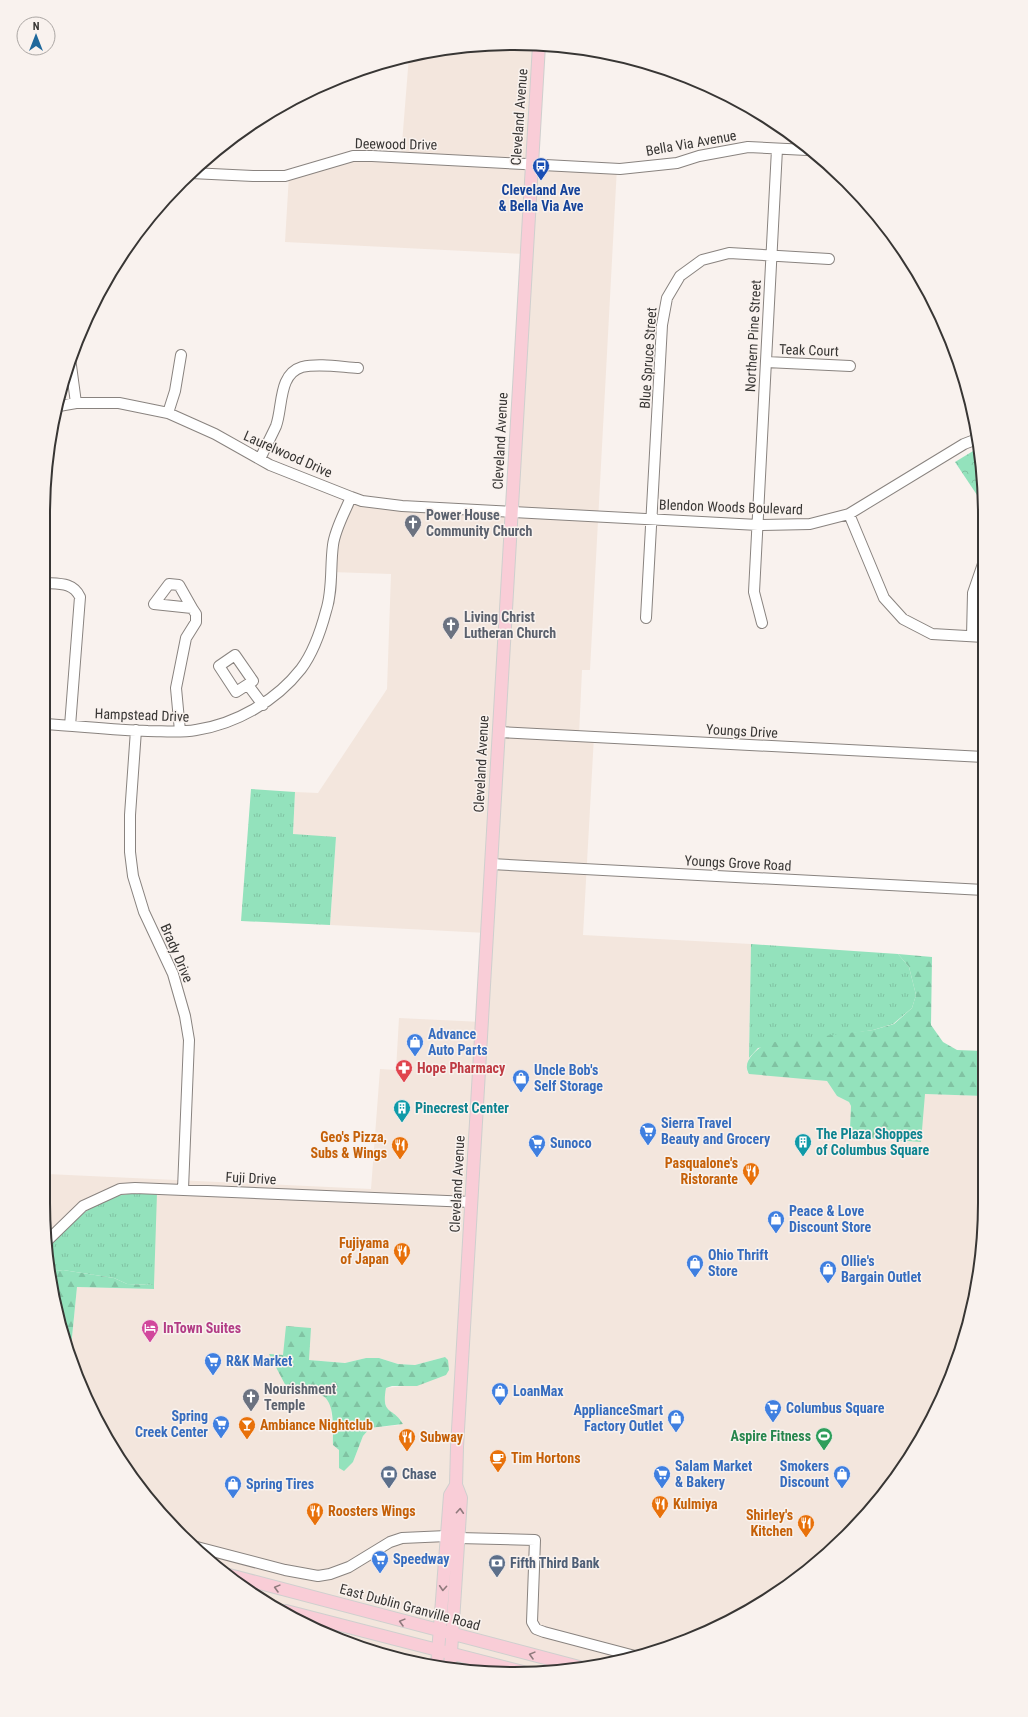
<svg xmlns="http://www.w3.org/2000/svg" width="1028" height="1717" font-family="'Roboto Condensed',sans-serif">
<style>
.built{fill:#f3e6dd;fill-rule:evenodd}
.grass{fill:url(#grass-tufts)}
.forest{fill:url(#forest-firs)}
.park{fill:url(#park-crowns)}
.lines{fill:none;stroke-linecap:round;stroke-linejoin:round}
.minor-casing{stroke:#89837f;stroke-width:12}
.major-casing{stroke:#cfcfce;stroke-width:14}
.minor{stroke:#fff;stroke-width:10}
.major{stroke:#f9cdd7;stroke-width:12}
.oneway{stroke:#8f7a7d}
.labels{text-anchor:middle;stroke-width:3;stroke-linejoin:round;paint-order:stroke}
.street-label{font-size:14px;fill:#383634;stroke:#f9f2ee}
.transit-label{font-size:14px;font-weight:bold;fill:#164399;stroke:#f9f2ee}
.worship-label{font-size:14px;font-weight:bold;fill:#5b616d;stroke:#f9f2ee;text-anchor:start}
.shop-label{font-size:14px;font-weight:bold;fill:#366cbe;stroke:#f9f2ee;text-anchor:start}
.health-label{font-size:14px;font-weight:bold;fill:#be3a42;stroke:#f9f2ee;text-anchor:start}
.culture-label{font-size:14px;font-weight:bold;fill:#0d838f;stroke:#f9f2ee;text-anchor:start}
.food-label{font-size:14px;font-weight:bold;fill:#c56008;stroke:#f9f2ee;text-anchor:start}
.hotel-label{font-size:14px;font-weight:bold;fill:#b23c85;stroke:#f9f2ee;text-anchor:start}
.leisure-label{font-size:14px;font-weight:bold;fill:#27864d;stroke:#f9f2ee;text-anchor:end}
.service-label{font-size:14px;font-weight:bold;fill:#4e5e75;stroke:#f9f2ee;text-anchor:start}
.rim{fill:none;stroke:#383634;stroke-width:2}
</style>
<defs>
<pattern id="grass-tufts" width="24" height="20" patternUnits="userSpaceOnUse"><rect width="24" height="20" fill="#93e2bc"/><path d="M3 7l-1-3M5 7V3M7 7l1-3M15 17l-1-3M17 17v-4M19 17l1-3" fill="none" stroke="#80c2a2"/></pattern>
<pattern id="forest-firs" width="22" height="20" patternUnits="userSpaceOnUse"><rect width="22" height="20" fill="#93e2bc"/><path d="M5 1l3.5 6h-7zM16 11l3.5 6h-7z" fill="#80c2a2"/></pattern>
<pattern id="park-crowns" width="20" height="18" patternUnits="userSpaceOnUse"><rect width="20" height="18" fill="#93e2bc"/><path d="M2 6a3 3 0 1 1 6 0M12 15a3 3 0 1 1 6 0" fill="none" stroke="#80c2a2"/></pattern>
</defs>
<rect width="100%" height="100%" fill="#f9f2ee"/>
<path class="built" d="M514,43L539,45L532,164L617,167L590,670H582L579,735L594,736L583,935L751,944L749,1058L747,1072L827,1081L837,1096L849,1102L851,1106L850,1129L925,1094L984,1096V1234L960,1355L905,1465L847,1536L801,1577L723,1625L665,1649L576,1670L514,1674L422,1665L363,1649L252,1594L181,1536L140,1490L92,1412L68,1354L66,1346H71L77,1287L154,1289V1285L81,1214L47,1248V1174L371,1189L380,1069L396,1070L399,1018L482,1022L487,933L330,925L336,837L293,835L295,792L318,793L387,689L391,574L331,572L333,542L351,498L511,510L525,254L285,242L289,175L330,162L401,156L409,56L422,52ZM270,1354L308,1360L345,1363L366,1358H379L398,1364L415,1365L445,1357L405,1386L386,1388L384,1399L387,1409L401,1420L400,1425L370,1428L363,1436L353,1462L339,1468V1450L333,1445L331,1405L325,1397L318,1394L289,1392Z"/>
<path class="grass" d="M251,789L295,792L293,834L336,837L330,925L241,921Z
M751,944L898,954L909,967L916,995L912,1008L893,1024L873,1030L758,1048L749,1058Z
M137,1193H157L154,1285L127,1284L114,1278L63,1270L49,1272L47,1248C75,1220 94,1196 137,1193Z"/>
<path class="forest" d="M898,954L932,957L931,1025L943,1042L957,1050L984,1051V1096L925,1094L921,1142L854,1137L850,1129L851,1106L849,1102L837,1096L827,1081L749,1074C741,1061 757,1049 767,1043L873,1030L894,1024L912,1008L916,995L909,967Z
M63,1270L114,1278L127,1284L154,1285V1289L77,1287L71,1347L66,1346L49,1272Z
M286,1326L311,1328L309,1360L345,1363L366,1358H379L398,1364L415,1365L445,1357L448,1360L449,1370L446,1375L417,1386H392L386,1388C381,1416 393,1406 403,1424L370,1428L363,1436L353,1462L344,1471L339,1468V1450L333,1445C332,1430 337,1398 318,1394C309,1392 298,1393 289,1392L269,1354L283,1355Z"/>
<path class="park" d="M978,448L984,483V499L979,498L955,462Z"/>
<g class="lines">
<g class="minor-casing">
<path id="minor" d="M191,173L253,176H285L353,156H372L620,169L677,163L699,156L748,147L807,150
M70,358L76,403
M766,362L850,366
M59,406L76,403H119L168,413L215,434L270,465L351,497L362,501L402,506L758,525L810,524L849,514L964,444L977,439
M168,413L175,391L181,355
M260,459C265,448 271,437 276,426C283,407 278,374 302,367C319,363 341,367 358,368
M849,514L884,598L903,619L932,634L984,637
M44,583C59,584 73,582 80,597L70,726
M169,584L179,585L192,608L154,604Z
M646,618L662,325L667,298L680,276L702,260L729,253L829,259
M762,623L754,592L777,149
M972,636L973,593L984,561
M235,655L253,681L236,692L219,666Z
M248,685L263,705
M45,724C79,726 113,730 148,731C163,731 180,733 196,730C236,724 276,701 301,669C313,653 321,630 326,611C333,590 330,567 333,545C335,529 345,512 351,497
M136,730L130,815V852L133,876L144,912L173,974L185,1016L189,1040L183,1189
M180,731L176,688L186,638L196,622V614L192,608
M498,732L984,757
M491,864L984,890
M47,1241L83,1206L120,1189L135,1188L471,1202
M458,1538L535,1540L532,1622L536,1629L544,1632L635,1656
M193,1546L285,1570L318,1576L330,1574L349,1567L390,1542L402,1538L447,1536"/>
</g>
<g class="major-casing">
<path id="major" d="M229,1575L583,1668
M286,1611L527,1673
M437,1666L450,1495L456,1485
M450,1668L461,1498L456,1485L457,1447L539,45"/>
</g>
<use href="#minor" class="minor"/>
<use href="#major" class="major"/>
</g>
<defs><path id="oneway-chevron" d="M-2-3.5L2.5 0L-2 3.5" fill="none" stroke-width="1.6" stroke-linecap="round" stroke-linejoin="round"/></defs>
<g class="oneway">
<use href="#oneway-chevron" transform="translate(460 1511) rotate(-86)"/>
<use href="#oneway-chevron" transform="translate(277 1588) rotate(-165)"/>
<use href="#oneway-chevron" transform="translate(443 1588) rotate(94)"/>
<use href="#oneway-chevron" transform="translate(402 1622) rotate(-165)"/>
<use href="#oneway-chevron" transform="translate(532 1655) rotate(-165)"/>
</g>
<defs>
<g id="bus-pin" transform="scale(0.9)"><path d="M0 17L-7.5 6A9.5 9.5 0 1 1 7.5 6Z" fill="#1a4fb4" stroke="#f9f2ee"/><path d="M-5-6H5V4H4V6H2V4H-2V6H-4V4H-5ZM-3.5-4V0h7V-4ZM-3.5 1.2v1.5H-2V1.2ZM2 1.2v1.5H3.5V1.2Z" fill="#fff"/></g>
<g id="church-pin" transform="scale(0.9)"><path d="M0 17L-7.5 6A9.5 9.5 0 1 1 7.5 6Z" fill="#6b7280" stroke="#f9f2ee"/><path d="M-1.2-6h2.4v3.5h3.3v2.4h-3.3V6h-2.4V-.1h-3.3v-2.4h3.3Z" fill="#fff"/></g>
<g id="shop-pin" transform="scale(0.9)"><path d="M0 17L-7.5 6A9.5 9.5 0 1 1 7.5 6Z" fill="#3f7fe0" stroke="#f9f2ee"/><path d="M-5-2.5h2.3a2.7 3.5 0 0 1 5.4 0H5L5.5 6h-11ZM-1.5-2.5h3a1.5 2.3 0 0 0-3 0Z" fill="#fff"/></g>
<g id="pharmacy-pin" transform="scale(0.9)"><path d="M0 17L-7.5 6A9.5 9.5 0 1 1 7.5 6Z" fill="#e0444e" stroke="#f9f2ee"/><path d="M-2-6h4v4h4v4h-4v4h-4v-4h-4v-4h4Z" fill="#fff"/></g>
<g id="building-pin" transform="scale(0.9)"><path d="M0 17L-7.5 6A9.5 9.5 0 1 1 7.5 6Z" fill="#0f9aa8" stroke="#f9f2ee"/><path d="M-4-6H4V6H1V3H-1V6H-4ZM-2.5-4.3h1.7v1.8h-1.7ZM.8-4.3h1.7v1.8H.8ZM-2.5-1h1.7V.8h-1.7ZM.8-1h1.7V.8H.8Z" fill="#fff"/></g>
<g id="supermarket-pin" transform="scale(0.9)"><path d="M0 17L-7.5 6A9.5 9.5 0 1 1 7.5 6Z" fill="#3f7fe0" stroke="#f9f2ee"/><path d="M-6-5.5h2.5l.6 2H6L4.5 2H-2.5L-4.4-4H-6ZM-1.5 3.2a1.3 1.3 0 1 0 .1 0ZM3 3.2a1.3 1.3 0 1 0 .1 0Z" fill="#fff"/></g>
<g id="restaurant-pin" transform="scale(0.9)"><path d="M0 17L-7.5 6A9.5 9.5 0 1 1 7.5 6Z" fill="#e8710a" stroke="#f9f2ee"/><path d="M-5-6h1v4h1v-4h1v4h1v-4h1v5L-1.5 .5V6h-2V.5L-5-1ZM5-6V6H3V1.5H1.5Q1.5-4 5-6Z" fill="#fff"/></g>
<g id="hotel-pin" transform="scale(0.9)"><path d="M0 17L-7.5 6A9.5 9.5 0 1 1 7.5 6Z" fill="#d1479c" stroke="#f9f2ee"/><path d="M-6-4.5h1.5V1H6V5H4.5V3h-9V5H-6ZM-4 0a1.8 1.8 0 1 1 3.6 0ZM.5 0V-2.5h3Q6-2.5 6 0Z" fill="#fff"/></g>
<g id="bar-pin" transform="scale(0.9)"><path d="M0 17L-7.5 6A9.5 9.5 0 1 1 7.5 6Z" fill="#e8710a" stroke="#f9f2ee"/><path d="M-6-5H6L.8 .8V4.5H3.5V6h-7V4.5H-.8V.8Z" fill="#fff"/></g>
<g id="stadium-pin" transform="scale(0.9)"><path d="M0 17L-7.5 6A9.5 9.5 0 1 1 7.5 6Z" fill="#2e9e5b" stroke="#f9f2ee"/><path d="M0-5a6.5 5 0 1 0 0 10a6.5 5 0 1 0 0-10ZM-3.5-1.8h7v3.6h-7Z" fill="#fff"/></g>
<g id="cafe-pin" transform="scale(0.9)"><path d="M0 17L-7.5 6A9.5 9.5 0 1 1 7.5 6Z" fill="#e8710a" stroke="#f9f2ee"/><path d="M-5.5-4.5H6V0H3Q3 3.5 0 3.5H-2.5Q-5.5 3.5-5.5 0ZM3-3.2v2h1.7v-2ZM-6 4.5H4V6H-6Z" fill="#fff"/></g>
<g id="bank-pin" transform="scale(0.9)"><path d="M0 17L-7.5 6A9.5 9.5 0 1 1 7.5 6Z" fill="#5c6f8a" stroke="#f9f2ee"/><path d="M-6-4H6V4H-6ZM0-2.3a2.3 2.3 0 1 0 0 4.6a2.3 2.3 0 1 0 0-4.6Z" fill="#fff"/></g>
</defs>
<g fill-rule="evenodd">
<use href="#bus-pin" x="541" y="166"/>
<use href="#church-pin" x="413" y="523"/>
<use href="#church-pin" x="451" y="625"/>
<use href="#shop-pin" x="415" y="1042"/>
<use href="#pharmacy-pin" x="404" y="1068"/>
<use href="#shop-pin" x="521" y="1078"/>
<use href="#building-pin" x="402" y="1108"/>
<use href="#supermarket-pin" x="648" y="1131"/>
<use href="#building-pin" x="803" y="1142"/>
<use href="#supermarket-pin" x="537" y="1143"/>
<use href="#restaurant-pin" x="400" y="1145"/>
<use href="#restaurant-pin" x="751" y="1171"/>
<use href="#shop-pin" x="776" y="1219"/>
<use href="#restaurant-pin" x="402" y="1251"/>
<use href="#shop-pin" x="695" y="1263"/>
<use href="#shop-pin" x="828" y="1269"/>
<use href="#hotel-pin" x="150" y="1328"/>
<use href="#supermarket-pin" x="213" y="1361"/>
<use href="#shop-pin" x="500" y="1391"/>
<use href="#church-pin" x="251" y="1397"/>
<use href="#supermarket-pin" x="773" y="1408"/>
<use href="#shop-pin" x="676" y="1418"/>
<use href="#supermarket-pin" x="221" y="1424"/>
<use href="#bar-pin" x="247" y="1425"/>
<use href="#stadium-pin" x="824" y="1436"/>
<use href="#restaurant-pin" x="407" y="1437"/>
<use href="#cafe-pin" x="498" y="1458"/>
<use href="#bank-pin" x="389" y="1474"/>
<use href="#supermarket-pin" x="662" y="1474"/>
<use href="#shop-pin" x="842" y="1474"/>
<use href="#shop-pin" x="233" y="1484"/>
<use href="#restaurant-pin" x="660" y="1504"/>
<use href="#restaurant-pin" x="315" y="1511"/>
<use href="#restaurant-pin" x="806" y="1523"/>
<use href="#supermarket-pin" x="380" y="1559"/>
<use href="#bank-pin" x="497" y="1563"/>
</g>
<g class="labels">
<g class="street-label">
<text transform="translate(519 117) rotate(-86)" y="5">Cleveland Avenue</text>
<text transform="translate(691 143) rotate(-10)" y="5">Bella Via Avenue</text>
<text transform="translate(396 144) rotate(1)" y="5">Deewood Drive</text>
<text transform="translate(753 336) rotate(-87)" y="5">Northern Pine Street</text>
<text transform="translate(809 350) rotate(2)" y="5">Teak Court</text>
<text transform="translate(648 358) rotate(-86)" y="5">Blue Spruce Street</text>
<text transform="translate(500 441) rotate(-87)" y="5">Cleveland Avenue</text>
<text transform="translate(288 454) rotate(24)" y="5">Laurelwood Drive</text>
<text transform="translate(731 507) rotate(2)" y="5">Blendon Woods Boulevard</text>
<text transform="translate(142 715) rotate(2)" y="5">Hampstead Drive</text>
<text transform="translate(742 731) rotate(3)" y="5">Youngs Drive</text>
<text transform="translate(481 764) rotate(-87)" y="5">Cleveland Avenue</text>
<text transform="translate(738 863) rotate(3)" y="5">Youngs Grove Road</text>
<text transform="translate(177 953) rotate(67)" y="5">Brady Drive</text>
<text transform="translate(251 1178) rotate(3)" y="5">Fuji Drive</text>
<text transform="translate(457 1184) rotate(-87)" y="5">Cleveland Avenue</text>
<text transform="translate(410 1607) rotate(15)" y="5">East Dublin Granville Road</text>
</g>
<g class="transit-label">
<text x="541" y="195">Cleveland Ave<tspan x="541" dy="16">&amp; Bella Via Ave</tspan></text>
</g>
<g class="worship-label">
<text x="426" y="520">Power House<tspan x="426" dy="16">Community Church</tspan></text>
<text x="464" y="622">Living Christ<tspan x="464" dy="16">Lutheran Church</tspan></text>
<text x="264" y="1394">Nourishment<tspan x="264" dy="16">Temple</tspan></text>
</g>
<g class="shop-label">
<text x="428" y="1039">Advance<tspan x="428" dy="16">Auto Parts</tspan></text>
<text x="534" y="1075">Uncle Bob's<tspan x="534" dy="16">Self Storage</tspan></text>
<text x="661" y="1128">Sierra Travel<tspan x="661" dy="16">Beauty and Grocery</tspan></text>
<text x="550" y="1148">Sunoco</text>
<text x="789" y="1216">Peace &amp; Love<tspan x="789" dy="16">Discount Store</tspan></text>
<text x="708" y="1260">Ohio Thrift<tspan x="708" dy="16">Store</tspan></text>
<text x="841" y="1266">Ollie's<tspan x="841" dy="16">Bargain Outlet</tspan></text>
<text x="226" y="1366">R&amp;K Market</text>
<text x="513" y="1396">LoanMax</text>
<text x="786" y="1413">Columbus Square</text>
<text x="663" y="1415" text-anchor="end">ApplianceSmart<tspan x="663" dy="16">Factory Outlet</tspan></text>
<text x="208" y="1421" text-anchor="end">Spring<tspan x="208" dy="16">Creek Center</tspan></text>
<text x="675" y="1471">Salam Market<tspan x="675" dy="16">&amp; Bakery</tspan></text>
<text x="829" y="1471" text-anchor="end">Smokers<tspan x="829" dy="16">Discount</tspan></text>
<text x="246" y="1489">Spring Tires</text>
<text x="393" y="1564">Speedway</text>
</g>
<g class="health-label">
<text x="417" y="1073">Hope Pharmacy</text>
</g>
<g class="culture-label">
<text x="415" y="1113">Pinecrest Center</text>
<text x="816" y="1139">The Plaza Shoppes<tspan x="816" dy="16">of Columbus Square</tspan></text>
</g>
<g class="food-label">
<text x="387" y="1142" text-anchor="end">Geo's Pizza,<tspan x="387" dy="16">Subs &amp; Wings</tspan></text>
<text x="738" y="1168" text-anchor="end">Pasqualone's<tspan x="738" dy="16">Ristorante</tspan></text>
<text x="389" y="1248" text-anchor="end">Fujiyama<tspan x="389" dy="16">of Japan</tspan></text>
<text x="260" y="1430">Ambiance Nightclub</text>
<text x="420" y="1442">Subway</text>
<text x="511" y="1463">Tim Hortons</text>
<text x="673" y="1509">Kulmiya</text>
<text x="328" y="1516">Roosters Wings</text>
<text x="793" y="1520" text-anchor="end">Shirley's<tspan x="793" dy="16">Kitchen</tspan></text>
</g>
<g class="hotel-label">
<text x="163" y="1333">InTown Suites</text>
</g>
<g class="leisure-label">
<text x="811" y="1441">Aspire Fitness</text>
</g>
<g class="service-label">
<text x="402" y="1479">Chase</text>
<text x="510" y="1568">Fifth Third Bank</text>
</g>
</g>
<path d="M0 0H1028V1717H0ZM514 50H514A464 464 0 0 1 978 514V1203A464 464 0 0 1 514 1667H514A464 464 0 0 1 50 1203V514A464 464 0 0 1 514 50Z" fill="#f9f2ee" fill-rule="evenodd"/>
<path class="rim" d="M514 50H514A464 464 0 0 1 978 514V1203A464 464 0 0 1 514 1667H514A464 464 0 0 1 50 1203V514A464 464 0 0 1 514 50Z"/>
<g transform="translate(36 36)"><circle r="19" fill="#f9f2ee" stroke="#aca7a4"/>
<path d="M0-3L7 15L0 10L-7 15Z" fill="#1f689b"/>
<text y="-6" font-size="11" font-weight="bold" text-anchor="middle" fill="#383634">N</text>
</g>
</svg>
